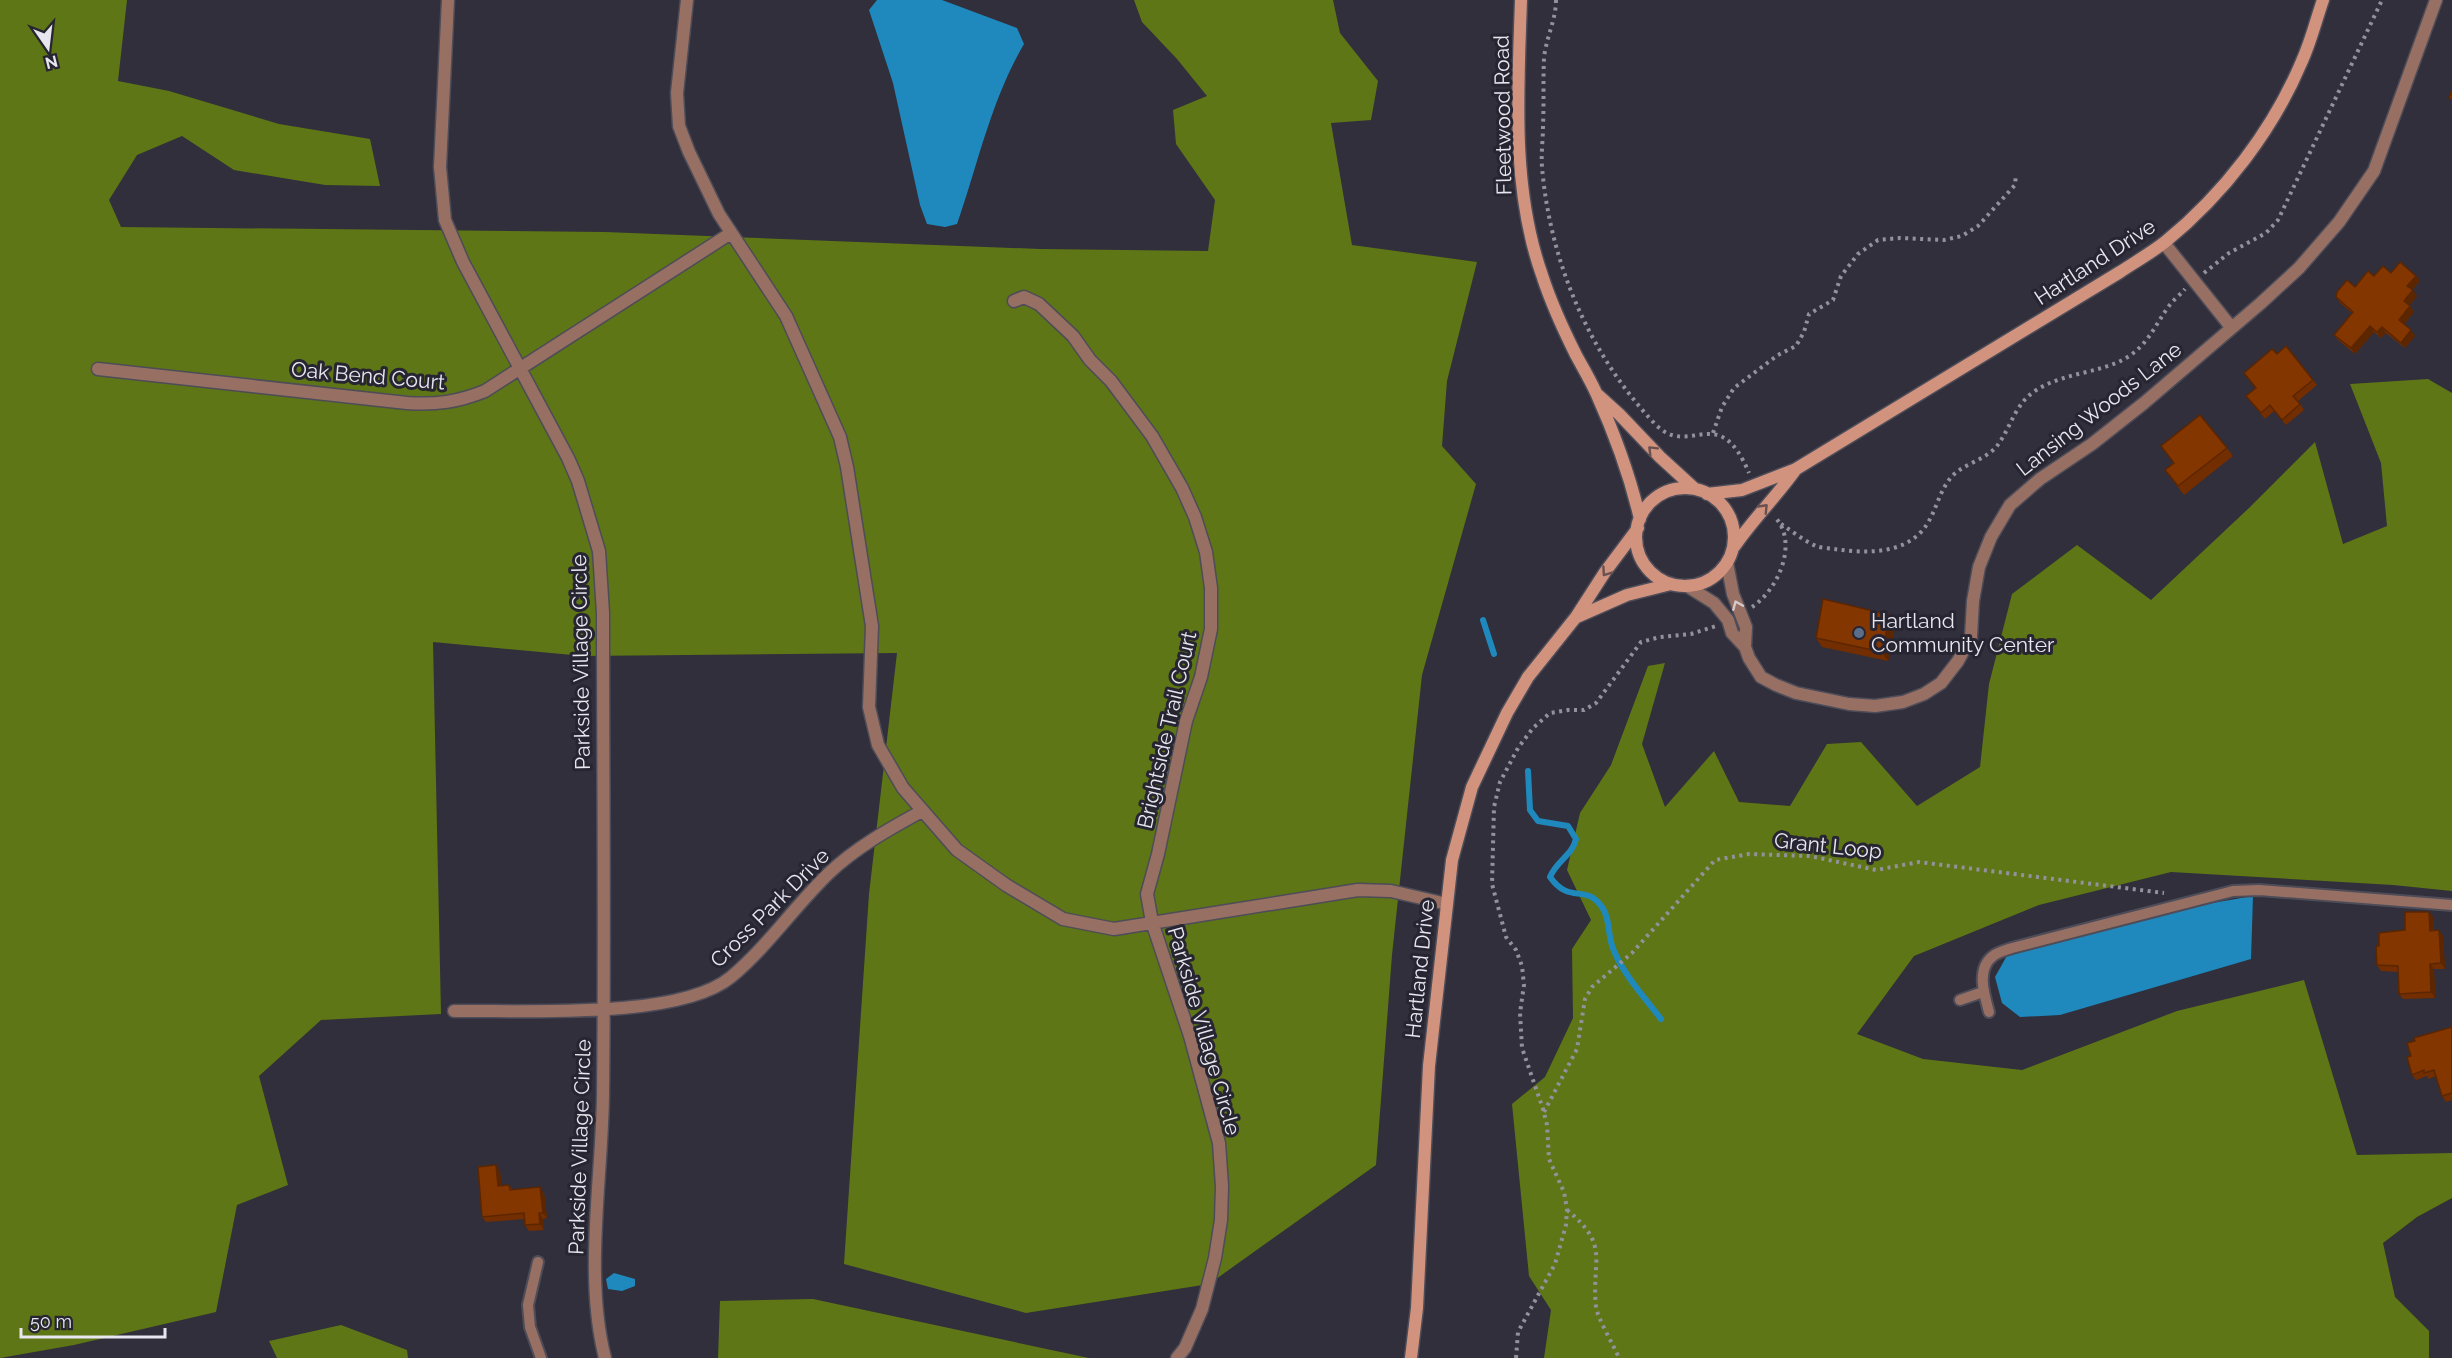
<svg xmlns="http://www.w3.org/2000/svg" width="2452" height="1358" font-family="Raleway,sans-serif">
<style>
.forest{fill:#5e7615}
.water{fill:#1f89be}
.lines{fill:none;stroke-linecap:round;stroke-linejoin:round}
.stream{stroke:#1f89be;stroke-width:6}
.lane-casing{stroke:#4d4c58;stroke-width:14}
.street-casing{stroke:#4d4c58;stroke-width:15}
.secondary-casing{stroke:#4d4c58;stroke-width:15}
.path{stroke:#93929c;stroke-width:4;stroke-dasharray:3 4.5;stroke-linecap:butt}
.lane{stroke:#977063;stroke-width:10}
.street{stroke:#977063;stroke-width:12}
.secondary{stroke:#d1937e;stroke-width:12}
.wall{fill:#722e00}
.shaded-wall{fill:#5c2600}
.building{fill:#843600;stroke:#5c2600;stroke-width:1.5}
.oneway{stroke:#6a5150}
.oneway2{stroke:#d4c9cc}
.service-dot{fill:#5c6f8a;stroke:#262531;stroke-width:2}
.labels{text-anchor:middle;stroke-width:6;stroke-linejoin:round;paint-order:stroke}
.street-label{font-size:21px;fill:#e8e7ef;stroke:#262531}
.poi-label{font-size:21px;fill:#e8e7ef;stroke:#262531;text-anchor:start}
</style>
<rect width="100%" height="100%" fill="#302f3b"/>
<path class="forest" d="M0,0H127L118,81L169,91L279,124L370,139L380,186L325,185L234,170L182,136L137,155L109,200L121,227L605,232L1040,249L1208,251L1215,200L1176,144L1173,110L1207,96L1177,59L1142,22L1134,0H1333L1340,33L1378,81L1371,120L1331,123L1352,245L1477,262L1447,381L1442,446L1476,484L1422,675L1392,955L1376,1165L1209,1284L1026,1313L844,1264L869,894L897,653L583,656L433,642L441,1014L321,1020L259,1076L288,1185L237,1205L216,1312L74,1345L0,1358Z
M2428,379L2452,393V891L2393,885L2171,872L2039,905L1914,956L1857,1034L1923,1059L2022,1070L2177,1011L2304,980L2357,1155L2452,1153V1198L2417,1217L2383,1243L2395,1297L2429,1331V1358H1544L1551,1310L1529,1276L1512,1104L1545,1077L1573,1018L1572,949L1591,920L1567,870L1580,813L1611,765L1648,666L1665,663L1642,744L1665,807L1714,751L1739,802L1790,806L1827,744L1861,742L1917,806L1980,767L1989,684L2012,594L2077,545L2151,600L2249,508L2315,442L2343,544L2387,526L2381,463L2350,384Z
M813,1299L1089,1358H718L720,1301Z
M341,1325L407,1350L408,1358H277L269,1341Z"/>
<path class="water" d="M877,0H942L1017,28L1024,44C991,100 978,164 957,224L945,227L927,224L920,205L893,83L869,10Z
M2253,896L2251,959L2060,1015L2020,1017L2002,1003L1995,977L2009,952L2195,906Z
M614,1273L635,1279V1286L622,1291L608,1289L606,1279Z"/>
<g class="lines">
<path class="stream" d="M1483,620L1494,654
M1528,771L1530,810L1538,821L1568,826L1576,839C1572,856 1557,860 1550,877C1570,905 1585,883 1602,907C1611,920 1607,936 1614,951C1624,975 1645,998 1661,1019"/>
<g class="lane-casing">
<path id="lane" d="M1960,1000L1983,992
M1989,1012C1984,994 1976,969 1993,956C1998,952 2006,950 2012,948L2233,891L2259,890L2452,905
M538,1262L528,1305L530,1327L541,1358"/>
</g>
<g class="street-casing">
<path id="street" d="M448,0L440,167L445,220L463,262L568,458L578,481L599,551L603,613C603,773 605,934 603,1095C602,1179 584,1276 605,1358
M687,0L677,93L679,126L689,152L719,214L786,316L840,437L847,467L872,626L869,707L878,745L903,788L957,850L1006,885L1063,919L1114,929L1358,890L1391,891L1447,904
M2164,243L2231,327
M1014,301L1024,297L1039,304L1073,336L1090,360L1111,381L1152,436L1182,488L1195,517L1206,552L1211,588V629L1201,677L1186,721L1158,854L1147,894L1152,922L1190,1036L1219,1143L1222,1186L1221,1220L1215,1258L1202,1309L1185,1348L1177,1358
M98,369L407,403C436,405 458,402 485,391L731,233
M1727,563L1733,594L1746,627L1745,647L1749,658L1761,677L1776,685L1796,693L1849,704L1875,706L1903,702L1924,694L1941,683L1958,661L1971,637L1973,601L1979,567L1991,537L2010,505L2040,479L2092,444L2144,403L2261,303L2299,268L2339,222L2374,171L2436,0
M1687,586L1714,603L1728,620L1732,633L1745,647
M454,1011C522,1010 679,1020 731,977C767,947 794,907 828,874C855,848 889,829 922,811"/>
</g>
<g class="secondary-casing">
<path id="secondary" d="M1521,0C1518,91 1511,188 1542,275C1551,303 1563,329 1576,355C1583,368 1591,381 1597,395C1615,435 1630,476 1640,519
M1598,395L1619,414L1660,457L1695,489
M1636 537a49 49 0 1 1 98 0a49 49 0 1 1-98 0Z
M1707,494L1742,490L1796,469L2120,272C2135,262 2151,253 2165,242C2224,194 2273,130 2302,61C2311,41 2316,20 2323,0
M1734,547C1753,519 1777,496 1796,469
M1577,617L1627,595L1671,584
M1411,1358L1417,1308L1429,1066L1452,860L1472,787L1507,713L1528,677L1576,617L1605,572L1638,528"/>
</g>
<path class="path" d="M1556,0C1556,20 1546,38 1544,58C1543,80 1544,103 1543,126C1543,139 1541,153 1542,167C1550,262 1589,354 1655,424C1690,460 1718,399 1749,473
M2204,273L2229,253L2266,233L2278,220L2382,0
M1713,433L1722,407L1734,388L1778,355L1796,346L1804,332L1809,314L1833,300L1841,276L1858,254L1878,240L1900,238L1944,240L1962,236L1978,226L2015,185L2016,174
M1781,524C1792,531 1804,541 1816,546C1821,548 1828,548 1834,549C1863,553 1899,555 1921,532C1935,517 1937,496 1949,480C1960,464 1985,461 1997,446C2010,429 2014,407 2032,393C2061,372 2099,374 2126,358C2148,345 2155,325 2169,306C2173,300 2180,295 2185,289
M1752,607C1778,590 1799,543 1775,517
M1544,1112L1577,1049L1585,999L1592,987L1632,953L1715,860L1749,854L1810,856L1876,870L1919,862L2164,893
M1567,1210C1611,1246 1591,1260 1596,1307C1597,1317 1614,1346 1619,1358
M1516,1358L1518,1332L1555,1264L1566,1225L1567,1209L1564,1192L1549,1159L1547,1125L1543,1109L1522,1048L1520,1013L1524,985L1522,966L1516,950L1506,937L1492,884L1494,807L1500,782L1518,748L1533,728L1550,713L1568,710H1584L1596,703L1641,642L1660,637L1691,634L1716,626"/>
<use href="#lane" class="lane"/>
<use href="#street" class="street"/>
<use href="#secondary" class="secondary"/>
</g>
<path class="wall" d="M2391,273L2416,276L2420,281L2412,290L2417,296L2409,305L2414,312L2404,324L2415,336L2405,348L2386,333L2381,338L2374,332L2355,354L2338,340L2334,335L2352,313L2340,303L2336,297L2374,276Z
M2277,354L2313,380L2317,385L2298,401L2304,410L2286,425L2274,411L2265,419L2246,396L2256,388Z
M2161,446L2227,448L2233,456L2184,495L2165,470L2174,463Z
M1890,615L1896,623L1888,661L1822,647L1816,638Z
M2433,917L2434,930L2443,936L2445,969H2434L2435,998L2403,999L2399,994L2398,972L2381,971L2377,965L2379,946L2405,930Z
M2452,1027V1100L2446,1102L2442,1096L2436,1076L2428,1079L2427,1076L2416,1080L2412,1075L2411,1056L2415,1041Z
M500,1171L501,1186L509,1185L513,1190L544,1193L547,1218L543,1219L544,1230L529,1231L525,1225V1219L486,1222L482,1217Z"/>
<path class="shaded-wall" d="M2416,276L2420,281L2411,291L2407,286Z
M2413,290L2417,296L2408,307L2404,301Z
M2410,306L2414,312L2403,325L2399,320Z
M2370,326L2374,332L2355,354L2351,348Z
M2382,327L2386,333L2381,338L2377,332Z
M2411,330L2415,336L2405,348L2401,343Z
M1890,615L1896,623L1888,661L1882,652Z
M2429,912L2433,917L2434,936L2430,931Z
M2439,930L2443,936L2445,969L2441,963Z
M2430,964L2434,969L2435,998L2431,992Z
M496,1165L500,1171L502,1192L498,1186Z
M540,1187L544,1193L547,1218L543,1213Z
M539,1213L543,1219L544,1230L540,1224Z"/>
<path class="building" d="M2452,90V99L2449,98Z
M2400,262L2416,276L2407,286L2413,290L2404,301L2410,306L2399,320L2411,330L2401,343L2382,327L2377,332L2370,326L2351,348L2334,335L2353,312L2336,297L2337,292L2347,280L2355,287L2368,271L2374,276L2383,266L2391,273Z
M2286,346L2313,380L2293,396L2300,404L2282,420L2270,405L2261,413L2246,396L2256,388L2244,373L2272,349L2277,354Z
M2200,415L2227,448L2178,486L2165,470L2174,463L2161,446Z
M1823,599L1890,615L1882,652L1816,638Z
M2405,912H2429L2430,931L2439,930L2441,963L2430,964L2431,992L2399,994L2398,966L2377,965L2376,946H2379V933L2405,930Z
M2452,1027V1093L2442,1096L2434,1070L2424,1073V1070L2412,1075L2407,1057L2411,1056L2407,1043L2415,1041L2414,1038Z
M496,1165L498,1186L509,1185L510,1190L540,1187L543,1213H539L540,1224L525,1225L524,1213L482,1217L478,1167Z"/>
<defs><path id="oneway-chevron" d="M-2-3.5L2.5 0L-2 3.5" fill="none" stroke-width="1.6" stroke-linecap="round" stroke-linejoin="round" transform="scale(1.5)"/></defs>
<g class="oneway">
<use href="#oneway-chevron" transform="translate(1652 450) rotate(-135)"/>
<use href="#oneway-chevron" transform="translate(1764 508) rotate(-46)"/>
<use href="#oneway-chevron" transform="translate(1606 572) rotate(125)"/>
</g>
<use class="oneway2" href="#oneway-chevron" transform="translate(1737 605) rotate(-113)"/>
<circle class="service-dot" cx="1859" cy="633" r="6"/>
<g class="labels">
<g class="street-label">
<text transform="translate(1503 115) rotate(-91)" y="7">Fleetwood Road</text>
<text transform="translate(2095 262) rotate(-33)" y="7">Hartland Drive</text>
<text transform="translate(368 376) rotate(5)" y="7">Oak Bend Court</text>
<text transform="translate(2099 409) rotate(-38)" y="7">Lansing Woods Lane</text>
<text transform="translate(581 662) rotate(-91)" y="7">Parkside Village Circle</text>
<text transform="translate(1167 730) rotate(-77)" y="7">Brightside Trail Court</text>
<text transform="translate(1828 846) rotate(6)" y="7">Grant Loop</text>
<text transform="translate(770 908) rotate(-45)" y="7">Cross Park Drive</text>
<text transform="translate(1420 969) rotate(-84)" y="7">Hartland Drive</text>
<text transform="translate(1204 1031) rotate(74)" y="7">Parkside Village Circle</text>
<text transform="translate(580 1147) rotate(-88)" y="7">Parkside Village Circle</text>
</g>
<g class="poi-label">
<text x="1871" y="628">Hartland<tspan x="1871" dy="24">Community Center</tspan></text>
</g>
</g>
<g transform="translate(48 48) rotate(166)" stroke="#262531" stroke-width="4.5" paint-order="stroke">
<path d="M0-4.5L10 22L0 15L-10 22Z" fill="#e8e7ef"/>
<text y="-9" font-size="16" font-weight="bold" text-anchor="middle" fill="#e8e7ef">N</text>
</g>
<path d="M21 1328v9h144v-9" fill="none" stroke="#e8e7ef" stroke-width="3"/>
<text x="30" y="1328" font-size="18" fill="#e8e7ef" stroke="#262531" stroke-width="4.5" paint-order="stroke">50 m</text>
</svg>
